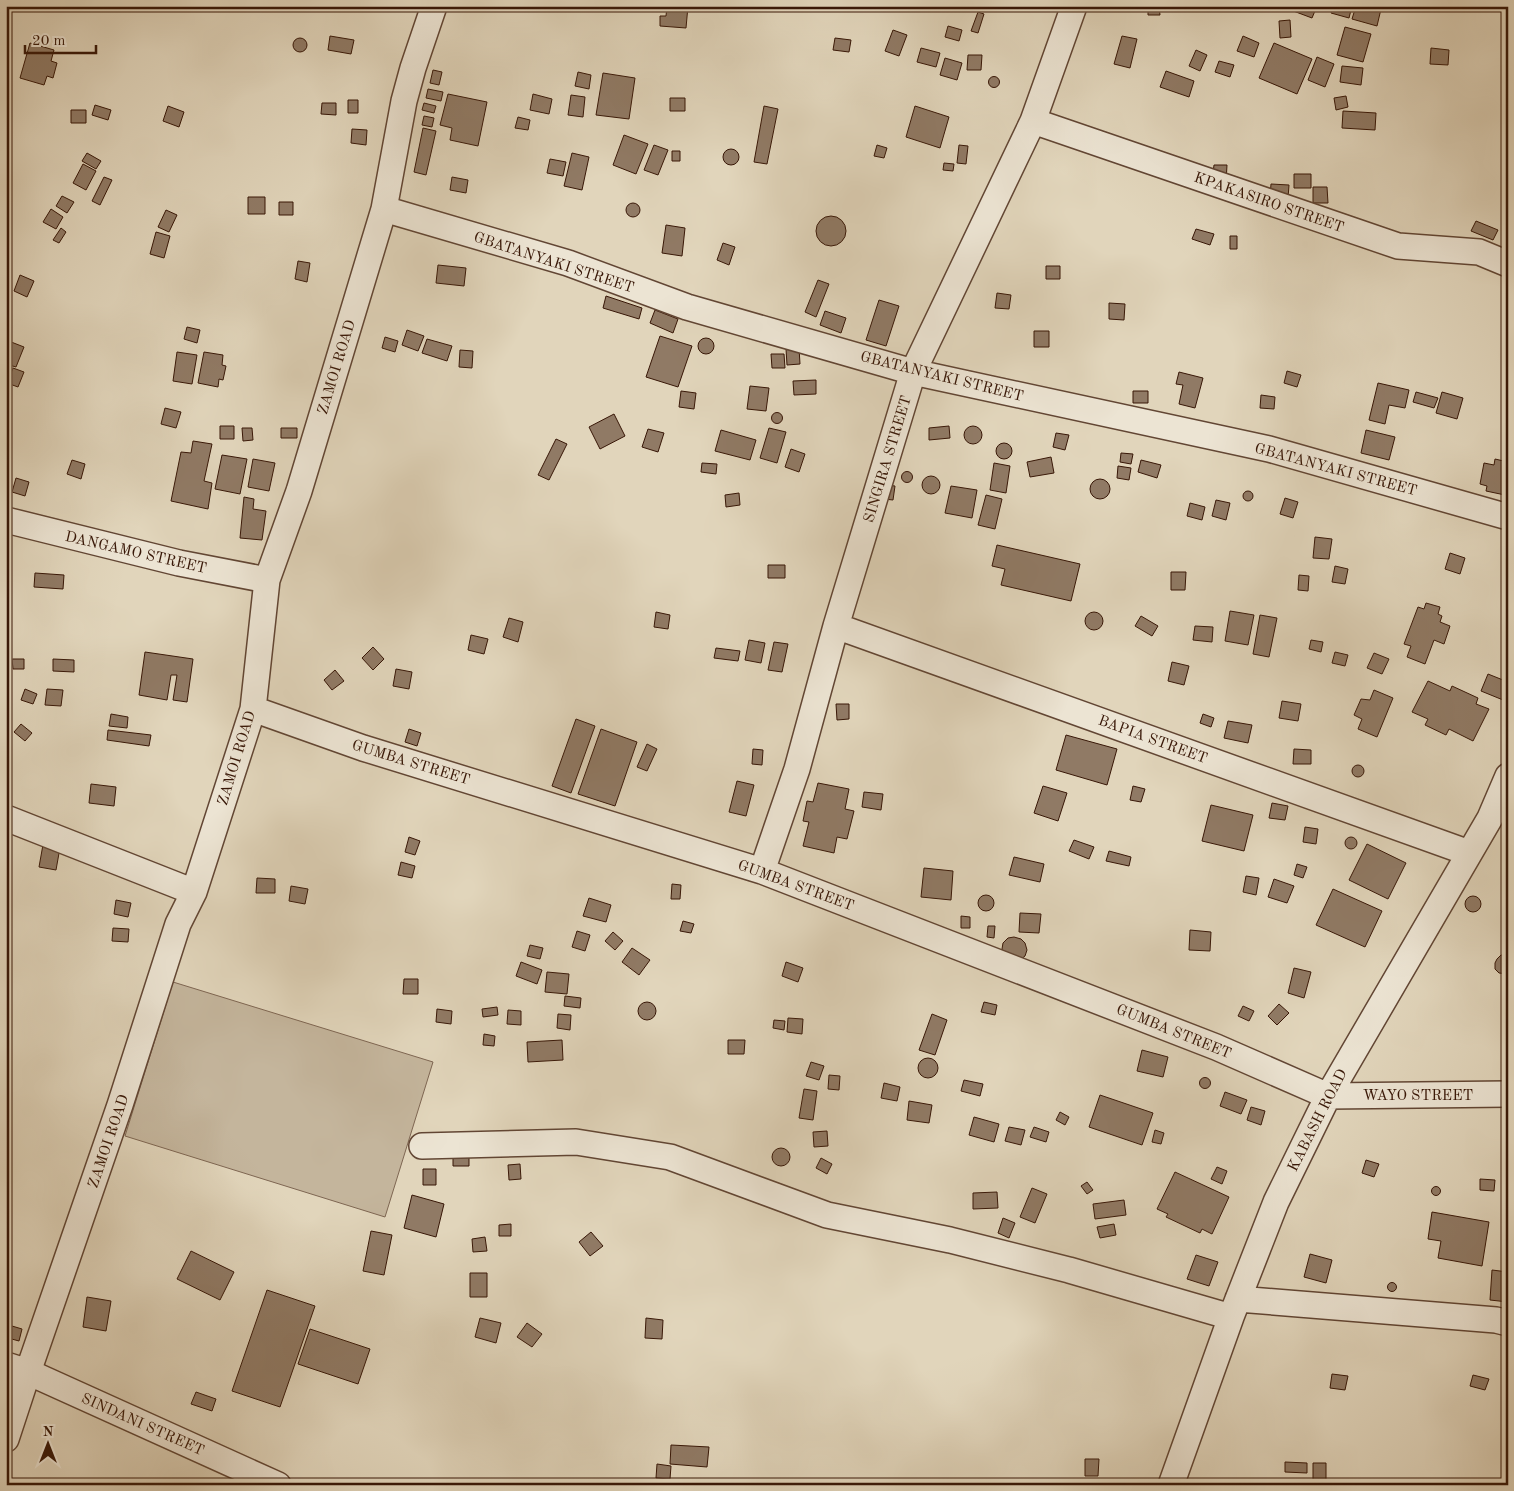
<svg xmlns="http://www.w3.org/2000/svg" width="1514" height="1491" font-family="'Old Standard TT',serif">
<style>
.green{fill:#c4b59c;stroke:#7e6652}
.building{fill:#907a65;stroke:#381707}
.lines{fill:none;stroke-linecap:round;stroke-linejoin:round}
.minor-casing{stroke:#624634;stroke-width:28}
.minor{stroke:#ece4d3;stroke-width:25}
.labels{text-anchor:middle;stroke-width:4.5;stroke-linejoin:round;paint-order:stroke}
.street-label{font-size:15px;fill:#381707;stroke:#ece4d3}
</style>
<rect width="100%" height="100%" fill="#e1d5bb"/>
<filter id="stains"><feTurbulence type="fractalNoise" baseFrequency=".004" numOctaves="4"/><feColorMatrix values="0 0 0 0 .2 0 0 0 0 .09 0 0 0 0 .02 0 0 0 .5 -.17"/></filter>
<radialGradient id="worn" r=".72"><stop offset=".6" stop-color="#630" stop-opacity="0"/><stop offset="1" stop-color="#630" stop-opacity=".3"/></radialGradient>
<path class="green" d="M173,982L433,1062L385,1217L125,1136Z"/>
<path class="building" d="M667,6H688L686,28L660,26V16H666Z
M1148,6H1159L1160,15H1148Z
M1280,6H1317L1312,18Z
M1333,6H1352L1349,18L1331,13Z
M1356,6H1371L1381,9L1377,26L1352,19Z
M978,12L984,14L978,33L971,31Z
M1290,20L1291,37L1280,38L1279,21Z
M948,26L962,30L959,41L945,37Z
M1345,27L1371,34L1363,62L1337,55Z
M893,30L907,35L899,56L885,51Z
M330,36L354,40L351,54L328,50Z
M1122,36L1137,39L1130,68L1114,64Z
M1243,36L1259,43L1254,57L1237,51Z
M835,38L851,40L849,52L833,50Z
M293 45a7 7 0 1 1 14 0a7 7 0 1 1-14 0Z
M30,43L54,50L51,61L57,63L53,78L47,76L44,85L20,78Z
M1274,43L1312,59L1297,94L1259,78Z
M921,48L940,53L936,67L917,62Z
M1431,48L1449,50L1448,65L1430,64Z
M1196,50L1207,55L1200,71L1189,66Z
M968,55H982L981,70H967Z
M1317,57L1334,64L1325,87L1308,80Z
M945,58L962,63L957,80L940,75Z
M1219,61L1234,65L1230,77L1215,72Z
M1342,66L1363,68L1361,85L1340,82Z
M433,70L442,72L439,85L430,83Z
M1166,71L1194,81L1189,97L1160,87Z
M578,72L591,75L589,89L575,86Z
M603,73L635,78L629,119L596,115Z
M988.5 82a5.5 5.5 0 1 1 11 0a5.5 5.5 0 1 1-11 0Z
M428,89L443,92L441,101L426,98Z
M448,94L487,102L478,146L450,140L452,128L440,125Z
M533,94L552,99L549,114L530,110Z
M571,95L585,97L583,117L568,115Z
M1346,96L1348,107L1336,110L1334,98Z
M670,98H685V111H670Z
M348,100H358V113H348Z
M322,103H336V115L321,114Z
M424,103L436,106L434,113L422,110Z
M95,105L111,110L108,120L92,115Z
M168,106L184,112L179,127L163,121Z
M764,106L778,109L767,164L754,162Z
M915,106L949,117L940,148L906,137Z
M71,110H86V123H71Z
M1343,111L1376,113L1375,130L1342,128Z
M424,116L434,118L432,127L422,125Z
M518,117L530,120L528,130L515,128Z
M423,128L436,131L426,175L414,172Z
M352,129L367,130L366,145L351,143Z
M624,135L648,144L636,174L613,165Z
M654,145L668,150L658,175L644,170Z
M877,145L887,148L884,158L874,156Z
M959,145L968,146L966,164L957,163Z
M723 157a8 8 0 1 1 16 0a8 8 0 1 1-16 0Z
M672,151H680V161H672Z
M87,153L101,161L96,169L82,161Z
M572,153L589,157L582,190L564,186Z
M550,159L566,162L563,176L547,173Z
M944,163L954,164L953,171L943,170Z
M83,164L96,171L86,190L73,183Z
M1214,165H1227L1226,182L1212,181Z
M1294,174H1311V188H1294Z
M104,177L112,180L100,205L92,201Z
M452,177L468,180L466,193L450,190Z
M1271,184L1289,185L1288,198L1270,196Z
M1313,187H1327L1328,203H1313Z
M62,196L74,202L67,213L56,206Z
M248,197H265V214H248Z
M279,202H293V215H279Z
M626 210a7 7 0 1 1 14 0a7 7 0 1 1-14 0Z
M51,209L63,217L56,229L43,222Z
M166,210L177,215L169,232L158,227Z
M816 231a15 15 0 1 1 30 0a15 15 0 1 1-30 0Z
M1476,221L1498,230L1493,240L1471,231Z
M666,225L685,228L682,256L662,253Z
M61,228L66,232L59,243L53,240Z
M1196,229L1214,234L1210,245L1192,239Z
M156,232L170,236L164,258L150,254Z
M1230,236H1237V249H1230Z
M723,243L735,247L729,265L717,260Z
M298,261L310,263L307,282L295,279Z
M438,265L466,268L464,286L436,283Z
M1046,266H1060V279H1046Z
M20,275L34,281L27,297L14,291Z
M818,280L829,284L816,317L805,312Z
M997,293L1011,295L1009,309L995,308Z
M606,296L642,308L639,319L603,308Z
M879,300L899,306L886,346L866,340Z
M1109,303L1125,304L1124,320L1109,319Z
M655,310L678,319L673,333L650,323Z
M825,311L846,318L841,333L820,325Z
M187,327L200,330L197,343L184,339Z
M407,330L424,336L418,351L402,345Z
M1034,331H1049V347H1034Z
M660,336L692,346L678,387L646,377Z
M385,337L398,341L395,352L382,348Z
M698 346a8 8 0 1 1 16 0a8 8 0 1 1-16 0Z
M427,339L452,346L447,361L422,353Z
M6,340L24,347L16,367L6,364Z
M799,348L800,364L787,365L786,349Z
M460,350L473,351L472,368L459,367Z
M177,352L197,355L192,384L173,381Z
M204,352L223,355L222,365L226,366L223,380L219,379L218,387L198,383Z
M771,354H784L785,368H772Z
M13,368L24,372L18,387L7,383Z
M1287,371L1301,375L1297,387L1284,383Z
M1179,372L1203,378L1195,408L1179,404L1183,385L1176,384Z
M816,380V394L794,395L793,381Z
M1378,383L1409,390L1405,408L1389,405L1385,424L1369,420Z
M750,386L769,388L766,411L747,409Z
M681,391L696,393L694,409L679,407Z
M1133,391H1148V403H1133Z
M1416,392L1438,398L1434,408L1413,402Z
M1442,392L1463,398L1457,419L1436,413Z
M1261,395L1275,397L1274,409L1260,408Z
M165,408L181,412L176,428L161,424Z
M771.5 418a5.5 5.5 0 1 1 11 0a5.5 5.5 0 1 1-11 0Z
M614,414L625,436L600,449L589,427Z
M220,426H234V439H220Z
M949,426L950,438L929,440V428Z
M964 435a9 9 0 1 1 18 0a9 9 0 1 1-18 0Z
M242,428H252L253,440L243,441Z
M281,428H297V438H281Z
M769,428L786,432L777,463L760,458Z
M648,429L664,433L658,452L642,447Z
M721,430L756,440L750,460L715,451Z
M1366,430L1395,437L1389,460L1361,453Z
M1056,433L1069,435L1065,450L1053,447Z
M556,439L567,444L549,480L538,475Z
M193,441L212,444L204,481L212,483L208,509L171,501L181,452L191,453Z
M996 451a8 8 0 1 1 16 0a8 8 0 1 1-16 0Z
M791,449L805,454L799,472L785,467Z
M1121,453L1133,454L1131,464L1120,462Z
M222,455L247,459L240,494L215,489Z
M1051,457L1054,473L1030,477L1027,462Z
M253,459L275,463L269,491L248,487Z
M1495,459L1508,462V484L1505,495L1486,491L1487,486L1480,484L1484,463L1494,465Z
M72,460L85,464L81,479L67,474Z
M1141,460L1161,465L1157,478L1138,472Z
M702,463L717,464L716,474L701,472Z
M994,463L1010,466L1006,493L990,490Z
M1118,466L1131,468L1129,480L1117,478Z
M901.5 477a5.5 5.5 0 1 1 11 0a5.5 5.5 0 1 1-11 0Z
M922 485a9 9 0 1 1 18 0a9 9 0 1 1-18 0Z
M16,478L29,482L25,496L12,492Z
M1090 489a10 10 0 1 1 20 0a10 10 0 1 1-20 0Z
M886,485L895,486L893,500L884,499Z
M951,486L977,490L972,518L945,513Z
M1243 496a5 5 0 1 1 10 0a5 5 0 1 1-10 0Z
M739,493L740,505L726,507L725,495Z
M986,495L1002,499L995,529L978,525Z
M244,497L254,499L253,509L266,511L262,540L240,538Z
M1285,498L1298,502L1293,518L1280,514Z
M1216,500L1230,503L1226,520L1212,516Z
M1190,503L1205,507L1202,520L1187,516Z
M1315,537L1332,539L1329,559L1313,558Z
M997,545L1080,564L1071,601L1001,585L1005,569L992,566Z
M1450,553L1465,558L1460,574L1445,569Z
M768,565H785V578H768Z
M1335,566L1348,569L1345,584L1332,582Z
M1171,572H1186L1185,590H1171Z
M35,573L64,575L63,589L34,587Z
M1299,575L1309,576L1308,591L1298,590Z
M1426,603L1440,607L1438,614L1442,616L1440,622L1450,626L1444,644L1434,640L1425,664L1407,657L1411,646L1404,644L1418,607L1424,609Z
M1230,611L1254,615L1248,645L1225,641Z
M656,612L670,615L668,629L654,627Z
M1085 621a9 9 0 1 1 18 0a9 9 0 1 1-18 0Z
M1260,615L1277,618L1269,657L1253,654Z
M1141,616L1158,626L1152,636L1135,626Z
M509,618L523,622L518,642L503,637Z
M1195,626L1213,627L1212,642L1193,640Z
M471,635L488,639L484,654L468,650Z
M749,640L765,643L761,663L745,660Z
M1311,640L1323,642L1321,652L1309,649Z
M774,642L788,644L782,672L768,670Z
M373,647L384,659L373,670L362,658Z
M716,648L740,651L738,661L714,658Z
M145,652L193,659L187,702L173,700L177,675H171L167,700L139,695Z
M1335,652L1348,655L1345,666L1332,663Z
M1374,653L1389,659L1382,674L1367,668Z
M12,659H24V669H13Z
M53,659L74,660V672L53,671Z
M1172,662L1189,666L1184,685L1168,681Z
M396,669L412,672L409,689L393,686Z
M335,670L344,681L332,690L324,680Z
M1488,674L1508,682V702L1481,691Z
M1428,681L1450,691L1452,686L1478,698L1476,704L1489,709L1473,741L1449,729L1446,735L1425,725L1428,719L1412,712Z
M25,689L37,694L33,704L21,700Z
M47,689L63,690L61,706L45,705Z
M1374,690L1393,698L1377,737L1358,729L1362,719L1354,715L1361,699L1370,700Z
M1282,701L1301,704L1298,721L1279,718Z
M836,704H849V719L837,720Z
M111,714L128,717L127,728L109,726Z
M1203,714L1214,718L1211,727L1200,723Z
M576,719L595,726L571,793L552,786Z
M1228,721L1252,725L1248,743L1224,738Z
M21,724L32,733L25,741L14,732Z
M409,729L421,733L417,746L405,742Z
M601,729L637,742L615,806L578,794Z
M108,730L151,735L149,746L107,740Z
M1066,735L1117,749L1107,785L1056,770Z
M647,744L657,749L647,771L637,767Z
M753,749L763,750L762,765L752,764Z
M1294,749L1311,750V764H1293Z
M1352 771a6 6 0 1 1 12 0a6 6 0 1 1-12 0Z
M737,781L754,785L746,816L729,812Z
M818,783L849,789L845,809L854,811L847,839L837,837L834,853L803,846L809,822L803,821L807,801L813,802Z
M91,784L116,787L114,806L89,803Z
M1043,786L1067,793L1058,821L1034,813Z
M1133,786L1145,789L1141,802L1130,800Z
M864,792L883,794L881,810L862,807Z
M1272,803L1288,806L1285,820L1269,818Z
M1211,805L1253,815L1244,851L1202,841Z
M1305,827L1318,829L1316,844L1303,842Z
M409,837L420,841L415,855L405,852Z
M1345 843a6 6 0 1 1 12 0a6 6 0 1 1-12 0Z
M44,839L61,842L56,870L39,867Z
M1074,840L1094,847L1089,859L1069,851Z
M1367,844L1406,863L1388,899L1349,880Z
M1109,851L1131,857L1129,866L1106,861Z
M1014,857L1044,864L1040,882L1009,875Z
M401,862L415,866L412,878L398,875Z
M1297,864L1307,867L1303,878L1294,875Z
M924,868L953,871L951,900L921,897Z
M1246,876L1259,878L1256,895L1243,892Z
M257,878L275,879V893H256Z
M1274,879L1294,886L1287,903L1268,897Z
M672,884L681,885L680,899H671Z
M291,886L308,889L305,904L289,901Z
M1333,889L1382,911L1365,947L1316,925Z
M978 903a8 8 0 1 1 16 0a8 8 0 1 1-16 0Z
M1465 904a8 8 0 1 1 16 0a8 8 0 1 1-16 0Z
M589,898L611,905L606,922L583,916Z
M116,900L131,903L128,917L114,914Z
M1020,913L1041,914L1039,933L1019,932Z
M961,916L970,917V928H961Z
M683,921L694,924L691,933L680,931Z
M988,926H995L994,938L987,937Z
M113,928L129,929L128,942L112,941Z
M1190,930L1211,932L1210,951L1189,950Z
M577,931L590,935L585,951L572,947Z
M613,932L623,941L615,950L605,941Z
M1014,937L1021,939L1025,943L1027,950L1025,956L1020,960L1003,955L1002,949L1003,943L1008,938Z
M530,945L543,948L540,959L527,956Z
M632,948L650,960L639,975L622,962Z
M1501,955H1508V974L1499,973L1495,969V963L1497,959Z
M521,962L542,970L537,984L516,976Z
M786,962L803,968L798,982L782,976Z
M1294,968L1311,972L1304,998L1288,993Z
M547,972L569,974L567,994L545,992Z
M404,979H418V994H403Z
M565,996L581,998L580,1008L564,1006Z
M984,1002L997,1005L995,1015L981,1012Z
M638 1011a9 9 0 1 1 18 0a9 9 0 1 1-18 0Z
M1279,1004L1289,1013L1277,1025L1268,1016Z
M1243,1006L1254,1011L1249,1021L1238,1016Z
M497,1007L498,1015L483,1017L482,1009Z
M437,1009L452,1011L451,1024L436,1022Z
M508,1010L521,1011V1025L507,1024Z
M558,1014L571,1015L570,1030L557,1028Z
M932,1014L947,1020L935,1055L919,1050Z
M788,1018L803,1019L802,1034L787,1032Z
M774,1020L785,1021L784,1030L773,1028Z
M484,1034L495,1036L494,1046L483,1045Z
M562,1040L563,1060L528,1062L527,1042Z
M728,1040H745L744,1054H728Z
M1142,1050L1168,1057L1163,1077L1137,1071Z
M918 1068a10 10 0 1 1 20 0a10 10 0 1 1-20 0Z
M811,1062L824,1066L819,1080L806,1076Z
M829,1075L840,1076L839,1090L828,1089Z
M1199.5 1083a5.5 5.5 0 1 1 11 0a5.5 5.5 0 1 1-11 0Z
M964,1080L983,1084L980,1096L961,1091Z
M884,1083L900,1087L897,1101L881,1098Z
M804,1089L817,1091L813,1120L799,1118Z
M1225,1092L1247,1100L1241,1114L1220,1106Z
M1100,1095L1153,1113L1142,1145L1089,1127Z
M909,1101L932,1105L929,1123L907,1120Z
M1251,1107L1265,1111L1261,1125L1247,1120Z
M1060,1112L1069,1117L1065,1125L1056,1120Z
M974,1117L999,1124L994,1142L969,1135Z
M1009,1127L1025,1130L1021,1145L1005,1141Z
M1034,1127L1049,1132L1046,1142L1030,1137Z
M1155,1130L1164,1133L1161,1144L1152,1142Z
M827,1131L828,1146L814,1147L813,1132Z
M772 1157a9 9 0 1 1 18 0a9 9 0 1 1-18 0Z
M453,1156H469V1166H453Z
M821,1158L832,1164L827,1174L816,1168Z
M1366,1160L1379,1164L1374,1177L1362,1173Z
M520,1164L521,1179L509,1180L508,1165Z
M1217,1167L1227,1171L1222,1184L1211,1179Z
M423,1169H436V1185H423Z
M1175,1172L1229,1197L1212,1234L1202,1229L1200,1233L1166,1217L1168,1214L1157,1209Z
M1480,1179L1495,1180L1494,1191L1480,1190Z
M1087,1182L1093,1190L1087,1194L1081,1186Z
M1431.5 1191a4.5 4.5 0 1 1 9 0a4.5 4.5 0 1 1-9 0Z
M1032,1188L1047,1194L1035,1223L1020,1217Z
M997,1192L998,1208L973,1209V1193Z
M412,1195L444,1204L436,1237L404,1228Z
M1124,1200L1126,1215L1095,1219L1093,1204Z
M1432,1212L1489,1222L1482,1266L1438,1258L1441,1241L1428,1239Z
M1003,1218L1015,1223L1009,1238L998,1233Z
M511,1224V1236H499V1225Z
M1114,1224L1116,1235L1100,1238L1097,1227Z
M371,1231L392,1235L384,1275L363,1271Z
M591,1232L603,1246L590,1256L579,1242Z
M485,1237L487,1251L473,1252L472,1239Z
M191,1251L234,1272L220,1300L177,1279Z
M1310,1254L1332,1260L1326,1283L1304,1277Z
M1196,1255L1218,1262L1209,1286L1187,1279Z
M1492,1270L1508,1272V1302L1490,1300Z
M470,1273H487V1297H470Z
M1387.5 1287a4.5 4.5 0 1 1 9 0a4.5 4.5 0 1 1-9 0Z
M267,1290L315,1306L280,1407L232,1391Z
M87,1297L111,1301L106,1331L83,1327Z
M480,1318L501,1323L496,1343L475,1337Z
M646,1318L663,1320L662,1339L645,1338Z
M527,1323L542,1334L532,1347L517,1337Z
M12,1326L22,1329L19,1341L8,1338Z
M310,1329L370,1349L358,1384L298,1364Z
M1332,1374L1348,1376L1345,1390L1330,1388Z
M1473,1375L1489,1379L1485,1390L1470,1386Z
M196,1392L216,1399L212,1411L191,1404Z
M671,1445L709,1447L707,1467L670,1464Z
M1085,1459H1099L1098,1476H1085Z
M1285,1462L1307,1463V1473L1285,1472Z
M1313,1463H1326V1485H1313Z
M657,1464L671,1466L670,1479L656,1478Z"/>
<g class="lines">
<g class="minor-casing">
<path id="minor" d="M1033,121L1398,246L1479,252L1508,264
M384,209L568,263L687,307L913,372L1269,449L1508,517
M6,520L179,563L267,580
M836,626L1469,853
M253,709L363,748L762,871L1216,1047L1328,1096L1508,1094
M6,818L194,892
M762,871L797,769L836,626L913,372L1033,121L1074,6
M422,1146L576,1142L670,1157L827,1215L950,1240L1069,1270L1231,1317
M1238,1299L1496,1320L1508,1323
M6,1365L28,1372L278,1485
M6,1439L28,1372L120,1105L178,924L194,892L253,709L267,580L299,491L384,209L404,101L413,68L434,6
M1171,1485L1231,1317L1276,1202L1328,1096L1490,818L1508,776"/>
</g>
<use href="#minor" class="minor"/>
</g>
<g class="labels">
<g class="street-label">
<text transform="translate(1269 202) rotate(19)" y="5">KPAKASIRO STREET</text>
<text transform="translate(554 262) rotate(18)" y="5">GBATANYAKI STREET</text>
<text transform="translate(336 367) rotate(-73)" y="5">ZAMOI ROAD</text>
<text transform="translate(942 376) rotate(14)" y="5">GBATANYAKI STREET</text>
<text transform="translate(887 459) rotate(-73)" y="5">SINGIRA STREET</text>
<text transform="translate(1336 469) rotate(15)" y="5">GBATANYAKI STREET</text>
<text transform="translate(136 552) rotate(13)" y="5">DANGAMO STREET</text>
<text transform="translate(1153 739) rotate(20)" y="5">BAPIA STREET</text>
<text transform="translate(236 758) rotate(-73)" y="5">ZAMOI ROAD</text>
<text transform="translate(411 762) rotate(17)" y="5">GUMBA STREET</text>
<text transform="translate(796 885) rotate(20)" y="5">GUMBA STREET</text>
<text transform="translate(1174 1031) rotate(22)" y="5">GUMBA STREET</text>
<text x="1418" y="1100">WAYO STREET</text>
<text transform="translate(1317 1120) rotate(-63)" y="5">KABASH ROAD</text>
<text transform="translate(108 1141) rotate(-71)" y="5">ZAMOI ROAD</text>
<text transform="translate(143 1424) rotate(24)" y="5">SINDANI STREET</text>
</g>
</g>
<rect width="1514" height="1491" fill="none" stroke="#e1d5bb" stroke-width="25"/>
<rect x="8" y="8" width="1499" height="1476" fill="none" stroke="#381707" stroke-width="2.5"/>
<rect x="12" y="12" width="1489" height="1466" fill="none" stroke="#381707"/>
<g transform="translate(48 1444)" stroke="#ece4d3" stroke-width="4" paint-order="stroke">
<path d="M0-4L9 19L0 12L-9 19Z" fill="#381707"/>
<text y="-8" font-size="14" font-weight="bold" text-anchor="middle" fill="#381707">N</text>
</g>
<path d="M25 45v8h71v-8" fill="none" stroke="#381707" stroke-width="2.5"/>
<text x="32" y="45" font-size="15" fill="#381707" stroke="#ece4d3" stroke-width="4" paint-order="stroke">20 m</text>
<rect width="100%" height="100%" filter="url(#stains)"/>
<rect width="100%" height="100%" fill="url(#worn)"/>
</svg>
